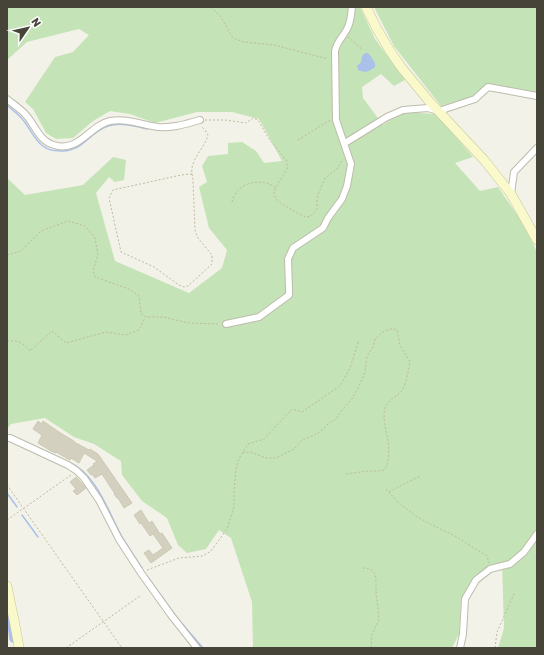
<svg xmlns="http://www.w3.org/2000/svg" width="544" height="655" font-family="Rubik,sans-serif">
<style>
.green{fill:#c4e3b6}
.water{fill:#abc1e9}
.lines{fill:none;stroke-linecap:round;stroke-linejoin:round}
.stream{stroke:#abc1e9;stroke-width:1.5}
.river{stroke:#abc1e9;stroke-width:10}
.building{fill:#d3d0bf;stroke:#cdc9b3}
.street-casing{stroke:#bdbcac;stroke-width:8}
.secondary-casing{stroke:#c8c799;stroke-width:10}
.path{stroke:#beba9f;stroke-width:1;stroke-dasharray:2 2;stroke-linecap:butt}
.street{stroke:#fff;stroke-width:6}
.secondary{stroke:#f9f9cc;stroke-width:9}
</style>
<rect width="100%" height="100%" fill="#f3f2e9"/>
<path class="green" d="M7,7H360L375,39L405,80L394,86L381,74L362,87L363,98L383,125L402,112L436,114L473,157L455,163L480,191L498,187L524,225L537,252V648H498L504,628L502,564L492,565L474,576L461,599L459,634L452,648H253L252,602L231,538L219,530L206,549L187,553L178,545L167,518L142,501L122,475L121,461L94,444L74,437L45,418L11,424L7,429V178L25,195L83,185L113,157L126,160L124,180L115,182L109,177L96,193L115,261L189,293L222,268L227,250L209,228L199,187L207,182L202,166L208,156L228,154V143L242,142L256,151L264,163L282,161L259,119L232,112H197L155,123L130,114L110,111L93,121L73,138L56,139L46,133L33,109L25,102L55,57L73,52L89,35L79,29L27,42L7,60Z
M374,7H537V94L488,85L474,97L441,106L394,46Z"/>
<path class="water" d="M365,53H368C371,57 376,62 375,67C369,72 365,73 358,70L357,66L361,62L362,56Z"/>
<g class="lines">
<path class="stream" d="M7,105C12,110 19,114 23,120C30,128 34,140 43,146C48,150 55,151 61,151C83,152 89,132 108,126C121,122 135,126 147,129
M69,462C97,475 108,511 122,537C128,547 135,557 142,568
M7,493L17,507
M22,515L38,537
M147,576L178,619L203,648"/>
<path class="river" d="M7,619L13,629L14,638"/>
</g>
<path class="building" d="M38,421L42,424L43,421L62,434L74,441V442L89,450L90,449L98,454L132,503L124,508L118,498H117L114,494H115L102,474L95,478L92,474L91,475L87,470L94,465L93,464L97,461L84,453L79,463L71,458L70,460L56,452V453L51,451L38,443L42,435L33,429Z
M76,477L86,488L77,495L73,491L76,489L70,482Z
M141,510L149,523L152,521L160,534L162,533L172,548L151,563L144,553L149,550L153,555L163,548L153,534L150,536L141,523L140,524L134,515Z"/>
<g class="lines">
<g class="street-casing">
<path id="street" d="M7,99C13,104 21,109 26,115C35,125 39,141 54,145C79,153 90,125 110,121C127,118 142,125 158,127C175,128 185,124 200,120
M345,143L387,117L403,110L428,108L439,111L475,99L488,87L537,96
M511,194L514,172L537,148
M226,324L259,317L289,295V288L288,259L293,248L323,228L328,218L342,199L347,186L351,164L336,120L335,51C337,41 343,37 347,29C351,22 351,14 352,7
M7,438H10L68,465L77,471L84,478L99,500L119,539L141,573L171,615L197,648
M460,648L463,634L465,599L476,580L490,569L510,564L524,552L537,534"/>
</g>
<g class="secondary-casing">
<path id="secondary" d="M366,7L377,29L390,51L401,67L429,101L485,161L511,194L537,240
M7,586C11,607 16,627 19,648"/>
</g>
<path class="path" d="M211,7L221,17L233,38L244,42L274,45L328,59
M348,37L363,50
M205,120H225L246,123L253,118L258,120L269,139L287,161V169L274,191V194L277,200L282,204L305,217L311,216L317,209V197L325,178L337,169L343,159
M298,140L330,120
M192,174L181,175L113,190L109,198L121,252L154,267L179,285L184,287L188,286L212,264V255L198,238L195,230L193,181C193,177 191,172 192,168C194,156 205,147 208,135L205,130L202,127
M232,202C236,183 261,176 276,188
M7,255L21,251L41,231L68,221L85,226L95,238L98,255L93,270L95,277L129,289L139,296L141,314L146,317H164L188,323L219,324
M7,341C19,340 23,343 30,351L52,331L66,343L106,332L125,335L139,330L145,318
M243,452L245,453L250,452L266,458H276L294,449L302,440L307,438L315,435L322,430L328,424L336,419L343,409L352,399L361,382L365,372L367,356L373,347L375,339L383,332L390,329H394L397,330L400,345L410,362C408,371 407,381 403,389C396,400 384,398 384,416C384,421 385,426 386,431C389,441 391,462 384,470L378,471H368L346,474
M7,485L122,648
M386,489L399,503L416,516L430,524L455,536L487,556L489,563
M389,492L414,479L418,477H421
M7,520L71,475
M363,568H366L372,570L375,574L376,579V594L378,607L379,620L372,634L371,648
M147,570L179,558L203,556L211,551L227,529L234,507V491L236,469L238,461L241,455L248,444L264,439L292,409L302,412L340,386L350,368L359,340
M66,648L140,596
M495,648L497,632L515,592"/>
<use href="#street" class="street"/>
<use href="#secondary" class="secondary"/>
</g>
<rect width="544" height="655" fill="none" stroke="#464438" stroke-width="16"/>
<g transform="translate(28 28) rotate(56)" stroke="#ffffff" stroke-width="3" paint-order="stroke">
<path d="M0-3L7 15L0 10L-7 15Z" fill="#464438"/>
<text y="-6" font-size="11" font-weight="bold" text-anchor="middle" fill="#464438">N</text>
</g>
</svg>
